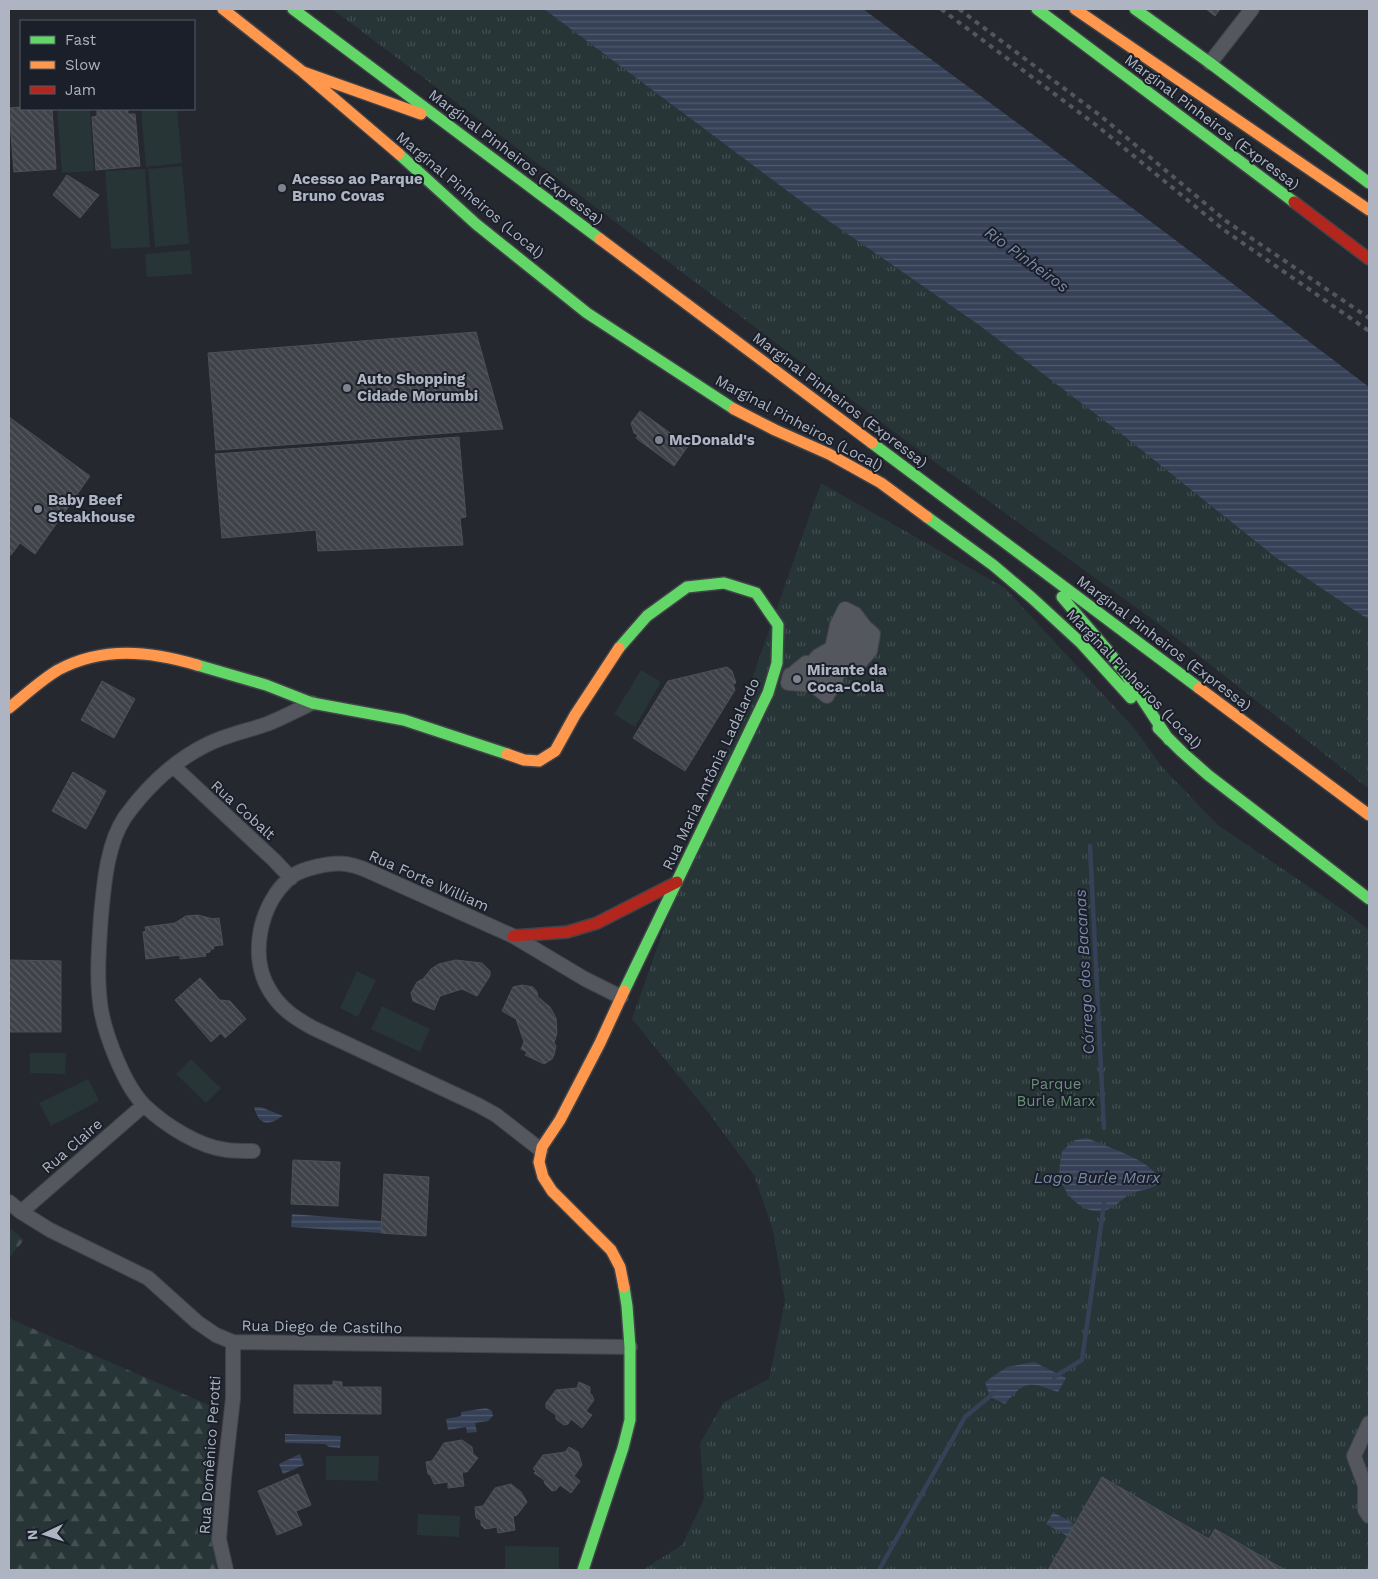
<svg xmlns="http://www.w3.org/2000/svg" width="1378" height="1579" font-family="'Work Sans',sans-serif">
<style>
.grass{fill:url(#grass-tufts)}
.forest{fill:url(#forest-firs)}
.pitch{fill:#273537}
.water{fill:url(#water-rules)}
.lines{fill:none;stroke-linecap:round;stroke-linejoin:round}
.stream{stroke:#364157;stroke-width:4.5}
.building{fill:url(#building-back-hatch);stroke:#4d5057}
.street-casing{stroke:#414349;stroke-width:16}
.fast-casing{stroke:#414349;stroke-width:14}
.slow-casing{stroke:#414349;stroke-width:14}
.jam-casing{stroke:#414349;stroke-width:14}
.street{stroke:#54575e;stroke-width:14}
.fast{stroke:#63d668;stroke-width:11}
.slow{stroke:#ff974d;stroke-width:11}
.jam{stroke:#b3261e;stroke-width:11}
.rail{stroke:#54565b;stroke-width:4;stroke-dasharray:5 5;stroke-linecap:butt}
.poi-dot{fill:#7e838e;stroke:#1a1f29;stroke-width:2}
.labels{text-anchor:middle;stroke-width:4;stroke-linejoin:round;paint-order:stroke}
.street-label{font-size:15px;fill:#aeb4c1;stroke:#1a1f29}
.poi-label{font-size:15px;font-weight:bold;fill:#aeb4c1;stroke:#1a1f29;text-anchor:start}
.park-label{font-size:15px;fill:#698f76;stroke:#1a1f29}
.water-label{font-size:16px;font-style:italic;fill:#7a88a7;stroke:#1a1f29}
</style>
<defs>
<pattern id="grass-tufts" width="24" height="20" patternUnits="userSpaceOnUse" patternTransform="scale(1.25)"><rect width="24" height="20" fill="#273537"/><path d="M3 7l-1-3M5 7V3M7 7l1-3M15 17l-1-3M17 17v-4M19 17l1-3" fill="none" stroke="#445052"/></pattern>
<pattern id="forest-firs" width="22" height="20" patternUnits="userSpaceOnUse" patternTransform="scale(1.25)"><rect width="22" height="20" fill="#273537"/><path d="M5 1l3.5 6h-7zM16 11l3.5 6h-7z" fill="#445052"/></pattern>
<pattern id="water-rules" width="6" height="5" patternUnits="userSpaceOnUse" patternTransform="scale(1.25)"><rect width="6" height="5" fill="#364157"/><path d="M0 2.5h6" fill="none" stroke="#515a6d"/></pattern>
<pattern id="building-back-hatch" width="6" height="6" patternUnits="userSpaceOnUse" patternTransform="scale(1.25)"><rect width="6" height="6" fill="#3f4248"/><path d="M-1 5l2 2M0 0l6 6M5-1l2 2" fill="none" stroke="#585b61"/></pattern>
</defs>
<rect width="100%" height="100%" fill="#25282f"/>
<path class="grass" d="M332,9H544L813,210L979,325L1114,428L1275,557L1339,598L1369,621V789L1156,622L929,458Z
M821,483L1005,588L1135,729L1162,767L1218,825L1349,914L1369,930V1570H642L682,1545L704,1499L700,1443L724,1402L769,1379L785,1301L773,1231L754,1175L708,1112L632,1019Z"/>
<path class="forest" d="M9,1227L24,1240L9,1258Z
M9,1315L13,1320L209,1405L217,1570H9Z"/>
<path class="pitch" d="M57,109H90L94,171L62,173Z
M141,109H177L182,163L146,167Z
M182,166L189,244L155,247L148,169Z
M145,169L150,247L111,249L105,171Z
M190,250L192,274L147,277L145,254Z
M641,670L661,682L635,727L614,714Z
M357,971L376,980L358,1017L340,1008Z
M382,1006L430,1029L420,1052L371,1029Z
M30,1053H66L65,1074L30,1073Z
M191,1059L221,1088L206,1103L176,1074Z
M88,1079L99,1101L51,1126L39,1103Z
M326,1456H379L378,1481L326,1480Z
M418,1514L460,1516L459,1537L417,1535Z
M505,1546L559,1547V1570H505Z"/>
<path class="water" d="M544,9H863L1166,233L1369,387V620L1275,557L1114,428L979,325L813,210Z
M254,1107H261L283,1116C268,1126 259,1126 254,1107Z
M1087,1138C1109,1148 1143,1157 1158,1176L1156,1185C1146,1191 1145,1189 1135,1192C1125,1195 1118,1205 1109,1209C1087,1218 1066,1198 1060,1178C1058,1170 1061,1159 1062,1151L1075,1140Z
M292,1214L382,1221L381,1233L291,1227Z
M1034,1362L1066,1378L1058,1392C1030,1382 1026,1379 1005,1404L990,1397L985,1382L1007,1367Z
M486,1408L492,1411L493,1416L488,1421L475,1423L477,1432L467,1433L466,1427L448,1430L446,1419L461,1416V1412Z
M285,1434L341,1436L340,1448L329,1447L325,1444L285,1443Z
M300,1454L304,1465L283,1474L279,1464Z
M1053,1512L1087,1531L1079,1543L1046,1524Z"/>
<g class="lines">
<path class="stream" d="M1090,846L1104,1128
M1054,1377L1082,1360L1104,1204
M879,1570L965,1417L994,1393"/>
</g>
<path class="building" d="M1206,9H1220L1215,16Z
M21,107V109H52L56,169L14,172L9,108Z
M97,109H128V114H135L140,166L96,170L92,117L97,116Z
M67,175L99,195L80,218L53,195Z
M476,332L503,429L216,450L208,353Z
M640,411L688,446L674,466L636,438L638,435L634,433L631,423Z
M9,417L90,476L35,554L20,543L11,555L9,554Z
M459,437L466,517L460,518L463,545L318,551L316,530L222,538L215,454Z
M727,667L732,671L736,683L733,684L735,690L685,771L633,738L668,681Z
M102,681L135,699L114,738L81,720Z
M73,772L106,791L86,829L52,811Z
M198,915L213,919L219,918L223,945L213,946L214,949H210V952L205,953L206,956L180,959V955L146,959L143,932L146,931L145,927L175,923L186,916Z
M9,960L61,961V1032H9Z
M456,960L482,963L490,971V976L477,996L462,989L440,996L434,1010L413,1001L411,993L417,982L423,979L431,969L439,964Z
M200,978L220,1000L230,1001L246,1019L225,1038L221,1033L211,1042L175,1000Z
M522,985L533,987L537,992L538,997L550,1007L556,1018L557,1033L554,1043L556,1046L554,1055L552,1059L544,1064L525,1055L527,1052L521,1049L524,1042L516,1019L502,1011L513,987Z
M293,1160L340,1162L338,1206L291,1204Z
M384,1174L429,1177L426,1236L381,1233Z
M333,1381L342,1382V1387H381V1414L294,1413V1385H333Z
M579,1382L590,1387V1394L592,1395L594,1400L586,1411L592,1415L582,1428L571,1419L568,1424L564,1425L556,1419V1415L546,1408V1403L556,1390L577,1388Z
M462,1440L472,1447L473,1454L478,1458L467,1472H462L464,1486L448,1488V1482L434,1484L431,1476L428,1474L426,1462L432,1461L444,1443Z
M569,1447L578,1452L582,1465L574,1476L580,1481L571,1493L560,1485L556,1490L552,1491L545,1484L544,1480L534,1473L536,1471L533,1469L543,1455L565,1452Z
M298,1474L311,1505L296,1511L302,1525L277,1535L258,1491Z
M1102,1477L1209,1539L1215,1529L1285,1570H1048Z
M511,1484L521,1492L527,1502L517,1515L513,1516L515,1530L498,1533L497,1527L485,1529L481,1525V1520L476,1518L475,1507L483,1506L495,1488Z"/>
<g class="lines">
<g class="street-casing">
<path id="street" d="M1210,63L1252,9
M827,696L813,685L788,683L790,675L819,680L830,691L832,688L815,676L795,672L806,663L836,680V671L824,662L812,663L818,656L832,648L837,625L845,609L855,614L865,627L873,634L870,651L857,666L841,671L848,665L859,664L868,639L854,621L845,619C844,639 841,643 826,656L831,663L836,666L854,660L861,638L856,629H850L849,637L837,649L834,657L838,660H849C852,651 854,646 853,637L842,649L840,654L850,657V646L846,655
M173,766L274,860L291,878
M541,1150L496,1115L478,1105L313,1028C295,1018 281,1009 270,991C248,956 260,903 291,877C302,868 332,862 346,864C352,865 359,867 364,869L513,936L585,979L621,997
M253,1151C245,1151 235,1151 227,1150C199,1147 165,1125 145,1106C125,1087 106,1037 101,1010C96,979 99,946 101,916C104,884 107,844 125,817C146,788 174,761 206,745C225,735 247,731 267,724C282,718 297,710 312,703
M9,1202L21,1212L50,1230L148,1278L197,1322L216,1335L233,1342L630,1347
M21,1212L144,1105
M1369,1423L1354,1456L1365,1486L1369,1491
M1365,1486V1510L1369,1516
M226,1570L219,1539L224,1478L233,1398V1342"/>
</g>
<g class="fast-casing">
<path id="fast" d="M293,9L600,239
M1037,9L1294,202
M1135,9L1210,63L1369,183
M399,154L476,224L587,313L734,409
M872,443L1199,688
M927,517L993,565L1032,598L1081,643L1131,698
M1062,597L1109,652L1127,676L1169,740
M619,648L647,616L687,587L724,583L756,593L778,625L777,663L768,693L624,991
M197,665L266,685L312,703L404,720L507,754
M1158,728L1182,752L1208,775L1369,899
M583,1570L623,1448L630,1420V1347L627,1306L624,1287"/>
</g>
<g class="slow-casing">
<path id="slow" d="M223,9L303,72L399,154
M1075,9L1369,210
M303,72L421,114
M600,239L872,443
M734,409L775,430L829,454L881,483L927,517
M1199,688L1369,815
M9,708C24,696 41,680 58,670C103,646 150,651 197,665
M507,754L524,760L539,761L555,751L575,715L619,648
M624,1287L620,1267L611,1250L552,1191L543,1177L539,1162L542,1147L560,1120L600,1043L624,991"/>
</g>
<g class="jam-casing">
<path id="jam" d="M1294,202L1369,259
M513,936L567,932L597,923L677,882"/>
</g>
<use href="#street" class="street"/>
<use href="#fast" class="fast"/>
<use href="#slow" class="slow"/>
<use href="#jam" class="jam"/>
<path class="rail" d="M941,9L1096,125L1224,230L1369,331
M959,9L1102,117L1226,221L1369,318"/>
</g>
<g class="poi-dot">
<circle cx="282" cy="188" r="5"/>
<circle cx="347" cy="388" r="5"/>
<circle cx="659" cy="440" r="5"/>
<circle cx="38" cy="509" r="5"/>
<circle cx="797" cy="679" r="5"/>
</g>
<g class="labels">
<g class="street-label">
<text transform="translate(1212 122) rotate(37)" y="5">Marginal Pinheiros (Expressa)</text>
<text transform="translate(516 157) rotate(37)" y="5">Marginal Pinheiros (Expressa)</text>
<text transform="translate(470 195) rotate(40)" y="5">Marginal Pinheiros (Local)</text>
<text transform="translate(840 400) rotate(37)" y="5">Marginal Pinheiros (Expressa)</text>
<text transform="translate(799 423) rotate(28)" y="5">Marginal Pinheiros (Local)</text>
<text transform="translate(1164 643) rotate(37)" y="5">Marginal Pinheiros (Expressa)</text>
<text transform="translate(1134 679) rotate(46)" y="5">Marginal Pinheiros (Local)</text>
<text transform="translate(711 774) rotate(-65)" y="5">Rua Maria Antônia Ladalardo</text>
<text transform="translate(243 810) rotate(42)" y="5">Rua Cobalt</text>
<text transform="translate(429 881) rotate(24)" y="5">Rua Forte William</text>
<text transform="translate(72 1146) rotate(-41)" y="5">Rua Claire</text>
<text transform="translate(322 1327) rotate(1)" y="5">Rua Diego de Castilho</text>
<text transform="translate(210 1455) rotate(-86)" y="5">Rua Domênico Perotti</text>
</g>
<g class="poi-label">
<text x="292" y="184">Acesso ao Parque<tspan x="292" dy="17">Bruno Covas</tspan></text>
<text x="357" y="384">Auto Shopping<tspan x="357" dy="17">Cidade Morumbi</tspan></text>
<text x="669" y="445">McDonald's</text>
<text x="48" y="505">Baby Beef<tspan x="48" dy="17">Steakhouse</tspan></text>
<text x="807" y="675">Mirante da<tspan x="807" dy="17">Coca-Cola</tspan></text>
</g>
<g class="park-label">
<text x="1056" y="1089">Parque<tspan x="1056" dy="17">Burle Marx</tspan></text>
</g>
<g class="water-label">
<text transform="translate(1027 259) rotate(36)" y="6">Rio Pinheiros</text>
<text transform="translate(1084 972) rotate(-93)" y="6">Córrego dos Bacanas</text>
<text x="1097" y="1183">Lago Burle Marx</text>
</g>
</g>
<rect width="1378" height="1579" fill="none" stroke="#aeb4c1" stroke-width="20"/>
<rect x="20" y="20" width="175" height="90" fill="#1a1f29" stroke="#555b66"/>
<rect x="30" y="36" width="25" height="8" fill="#63d668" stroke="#555b66"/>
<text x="65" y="45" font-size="15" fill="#aeb4c1">Fast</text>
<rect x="30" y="61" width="25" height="8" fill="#ff974d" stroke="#555b66"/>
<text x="65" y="70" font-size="15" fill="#aeb4c1">Slow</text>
<rect x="30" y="86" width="25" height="8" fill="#b3261e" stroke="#555b66"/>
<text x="65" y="95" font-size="15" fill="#aeb4c1">Jam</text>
<g transform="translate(45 1534) rotate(266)" stroke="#1a1f29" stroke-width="4" paint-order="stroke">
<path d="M0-4L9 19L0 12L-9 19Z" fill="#aeb4c1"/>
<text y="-8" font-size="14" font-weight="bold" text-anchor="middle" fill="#aeb4c1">N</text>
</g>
</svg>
